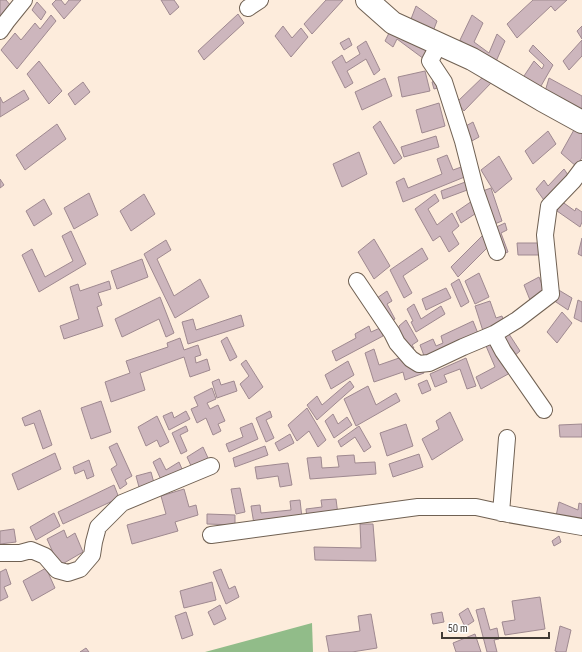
<svg xmlns="http://www.w3.org/2000/svg" width="582" height="652" font-family="'Sofia Sans Condensed',sans-serif">
<style>
.forest{fill:#91bc89}
.building{fill:#cdb6bd;stroke:#9f8990}
.lines{fill:none;stroke-linecap:round;stroke-linejoin:round}
.street-casing{stroke:#706153;stroke-width:18}
.secondary-casing{stroke:#706153;stroke-width:24}
.street{stroke:#fff;stroke-width:16}
.secondary{stroke:#fff;stroke-width:22}
</style>
<rect width="100%" height="100%" fill="#fdecdc"/>
<path class="forest" d="M312,623L313,652H205Z"/>
<path class="building" d="M0,0H6L11,6L0,19Z
M56,0H61L65,5L69,0H81L64,19L52,4Z
M161,0H174L179,7L170,15Z
M326,0H343L312,34L304,24Z
M533,0H567L555,11L551,6L517,38L507,24Z
M37,2L46,12L41,20L32,10Z
M416,6L437,21L432,34L411,19Z
M238,14L244,23L204,60L198,51Z
M51,15L56,21L17,69L1,50L15,33L21,40L35,23L40,29Z
M472,15L483,23L474,42L489,53L497,34L505,41L494,66L460,40Z
M393,25L427,51L424,59L397,39L393,47L385,41Z
M283,26L292,38L301,28L308,37L291,57L275,36Z
M582,26V39L577,31Z
M349,38L352,45L344,50L340,43Z
M582,40V56L569,70L563,61Z
M366,41L380,70L374,75L366,59L347,71L353,83L345,88L332,62L342,55L346,63L360,54L357,47Z
M533,45L553,65L537,93L522,79L534,61L542,69L544,65L529,51Z
M39,61L62,91L49,104L27,74Z
M425,71L430,91L402,97L398,77Z
M486,74L492,82L464,111L457,102Z
M385,78L392,96L362,110L355,92Z
M549,78L582,96V115L544,95Z
M438,79L441,87L434,89L432,82Z
M83,82L90,92L75,105L68,94Z
M24,90L29,99L0,117V97L3,103Z
M439,103L445,126L422,133L416,110Z
M380,121L402,158L394,164L373,127Z
M473,122L479,137L470,142L464,127Z
M57,124L66,139L25,170L16,155Z
M575,128L582,134V157L577,167L561,153Z
M548,131L556,144L533,164L525,151Z
M436,136L439,147L404,157L401,147Z
M359,152L367,174L342,187L333,164Z
M447,155L453,170L464,166L467,176L403,202L396,182L404,178L408,188L442,174L437,159Z
M499,156L512,179L495,193L481,170Z
M564,169L570,178L546,203L536,189L544,180L548,186Z
M0,179L4,185L0,188Z
M468,181L470,189L443,199L441,191Z
M491,188L502,221L492,225L480,192Z
M89,193L98,215L74,229L64,208Z
M144,194L155,214L131,231L120,211Z
M435,194L439,201L428,209L437,225L452,213L459,226L452,232L459,244L449,252L440,236L433,241L415,209Z
M44,199L52,214L34,226L26,211Z
M472,201L478,212L461,223L456,212Z
M561,201L575,211L576,208L582,212V222L580,227L557,211Z
M505,223L507,230L501,233L508,252L503,254L494,228Z
M71,231L86,264L39,292L22,255L32,249L45,277L73,261L62,236Z
M483,235L490,245L458,277L451,267Z
M582,238V256L578,254Z
M374,239L390,266L374,279L358,252Z
M166,240L171,250L157,259L174,296L200,279L209,297L175,318L144,254Z
M517,243H541L542,255H518Z
M422,248L428,259L403,276L412,293L404,298L390,270Z
M142,259L148,277L117,289L111,271Z
M479,273L489,297L475,304L465,281Z
M539,277L545,292L530,300L524,285Z
M459,279L469,302L461,307L451,284Z
M109,281L111,289L98,293L102,305L97,307L103,326L64,339L60,326L79,319L70,287L78,284L80,291Z
M446,288L451,298L426,310L422,299Z
M557,289L572,298L568,310L553,300Z
M387,291L392,301L387,304L395,319L390,323L377,298Z
M160,297L174,333L166,337L159,319L122,337L115,319Z
M578,300L582,302V322L574,318Z
M490,301L496,318L502,316L504,323L483,331L475,306Z
M414,304L421,319L441,306L445,314L416,332L411,322L413,321L407,309Z
M562,312L572,323L557,343L547,332Z
M241,315L244,326L188,344L182,322L193,319L196,330Z
M406,320L418,341L412,345L414,348L408,353L395,331L399,328V326Z
M473,321L479,336L426,361L420,345L433,339L436,346L443,343L441,336Z
M369,326L371,332L380,328L383,336L336,361L332,351L356,338L355,334Z
M509,334L520,351L513,357L502,340Z
M227,337L237,357L230,361L221,341Z
M180,338L184,350L198,345L201,355L195,357L196,363L207,359L210,370L190,377L184,357L140,373L145,390L111,402L105,382L130,373L126,361L168,347L167,343Z
M496,341L510,373L481,389L476,377L495,367L486,346Z
M374,349L379,365L402,357L405,365L411,363L413,370L422,367L424,373L405,380L403,372L374,382L365,353Z
M466,358L476,386L467,389L460,369L444,375L447,382L435,387L430,374Z
M246,360L263,387L249,399L240,384L249,376L241,364Z
M348,361L354,375L331,389L325,375Z
M219,379L221,385L234,381L237,391L217,398L212,382Z
M427,380L431,390L422,394L418,384Z
M350,381L354,387L317,420L307,405L317,396L322,405Z
M368,386L376,405L396,393L400,401L356,426L344,399Z
M212,388L216,399L207,403L210,409L218,405L225,421L218,424L221,431L213,435L206,418L197,423L191,409L198,406L194,397Z
M101,401L111,432L91,439L81,408Z
M307,408L326,440L318,447L309,431L297,441L288,425Z
M40,410L52,445L43,449L34,423L25,426L22,418Z
M186,411L190,419L169,430L163,416L172,412L174,418Z
M270,411L272,417L266,420L274,438L266,442L256,418Z
M450,412L463,440L432,460L422,439L439,429L436,421Z
M333,414L338,424L347,417L352,425L334,438L325,421Z
M157,416L169,442L160,447L157,440L146,446L138,427Z
M252,423L258,439L229,452L226,444L243,437L240,428Z
M406,424L413,446L387,456L380,433Z
M582,424V437H560L559,425Z
M186,426L188,431L180,435L187,451L181,454L172,433Z
M359,426L371,447L364,452L355,437L341,447L338,441Z
M290,434L294,443L279,451L275,443Z
M117,443L132,476L125,480L127,484L120,489L111,469L117,465L109,447Z
M265,446L268,455L235,467L233,458Z
M203,447L208,458L192,468L187,457Z
M55,453L61,469L18,490L12,474Z
M419,454L423,467L393,477L389,464Z
M354,455L355,463L375,462L376,474L310,479L307,458L321,457L322,468L339,467L337,456Z
M160,458L166,470L179,462L182,469L162,482L153,462Z
M89,460L94,476L87,479L84,470L75,474L73,467Z
M288,463L292,485L280,487L278,476L257,479L255,467Z
M151,472L154,483L139,487L136,476Z
M114,485L119,498L63,524L58,512Z
M240,488L245,512L236,514L231,489Z
M184,489L189,507L196,505L198,515L175,522L178,531L132,544L127,525L166,514L161,496Z
M336,499L338,515L307,518L306,509L322,507L321,500Z
M300,500L302,518L254,524L251,506L260,505L261,513L291,510L290,501Z
M559,502L578,510L579,503L582,504V526L556,516Z
M54,513L60,526L36,540L30,527Z
M207,514L235,515V525L207,524Z
M360,524H373L376,561L315,560L314,547L361,548Z
M14,529L16,542L0,544V531Z
M64,530L67,538L75,533L83,552L59,566L47,539Z
M559,536L561,542L554,546L552,541Z
M46,568L55,588L32,601L23,581Z
M6,569L11,584L4,587L8,597L0,601V572Z
M221,569L229,589L235,586L239,597L226,604L213,572Z
M212,582L216,600L184,608L180,591Z
M540,597L545,629L505,635L502,622L515,620L512,601Z
M220,605L226,619L214,625L208,612Z
M468,608L474,621L465,627L459,614Z
M484,608L490,630L497,628L499,639L494,640L497,652H487L476,610Z
M186,612L193,635L182,639L175,616Z
M442,612L444,622L433,624L431,614Z
M371,614L377,648L352,652H329L326,636L360,631L358,616Z
M560,626L571,630L566,652H558L555,651Z
M475,634L481,652H456L453,643Z
M86,648L89,652H80Z"/>
<g class="lines">
<g class="street-casing">
<path id="street" d="M248,8L260,0
M0,31L7,21L24,0
M439,44L430,61L444,82L463,141L476,192L497,252
M357,281L392,333L397,343L411,359L419,364L429,363L463,347L494,334L517,320L551,294L545,235L549,206L573,181L582,169
M494,334L503,351L544,410
M501,513L507,438
M211,535L418,507H476L508,514L582,527
M0,553H20L31,550L45,556L57,570L68,573L80,569L92,555L94,542L98,527L122,503L211,466"/>
</g>
<g class="secondary-casing">
<path id="secondary" d="M367,0L393,23L472,59L542,100L582,122"/>
</g>
<use href="#street" class="street"/>
<use href="#secondary" class="secondary"/>
</g>
<path d="M442 632v6h107v-6" fill="none" stroke="#413a34" stroke-width="2"/>
<text x="448" y="632" font-size="12" fill="#413a34" stroke="#fdfdfd" stroke-width="3" paint-order="stroke">50 m</text>
</svg>
